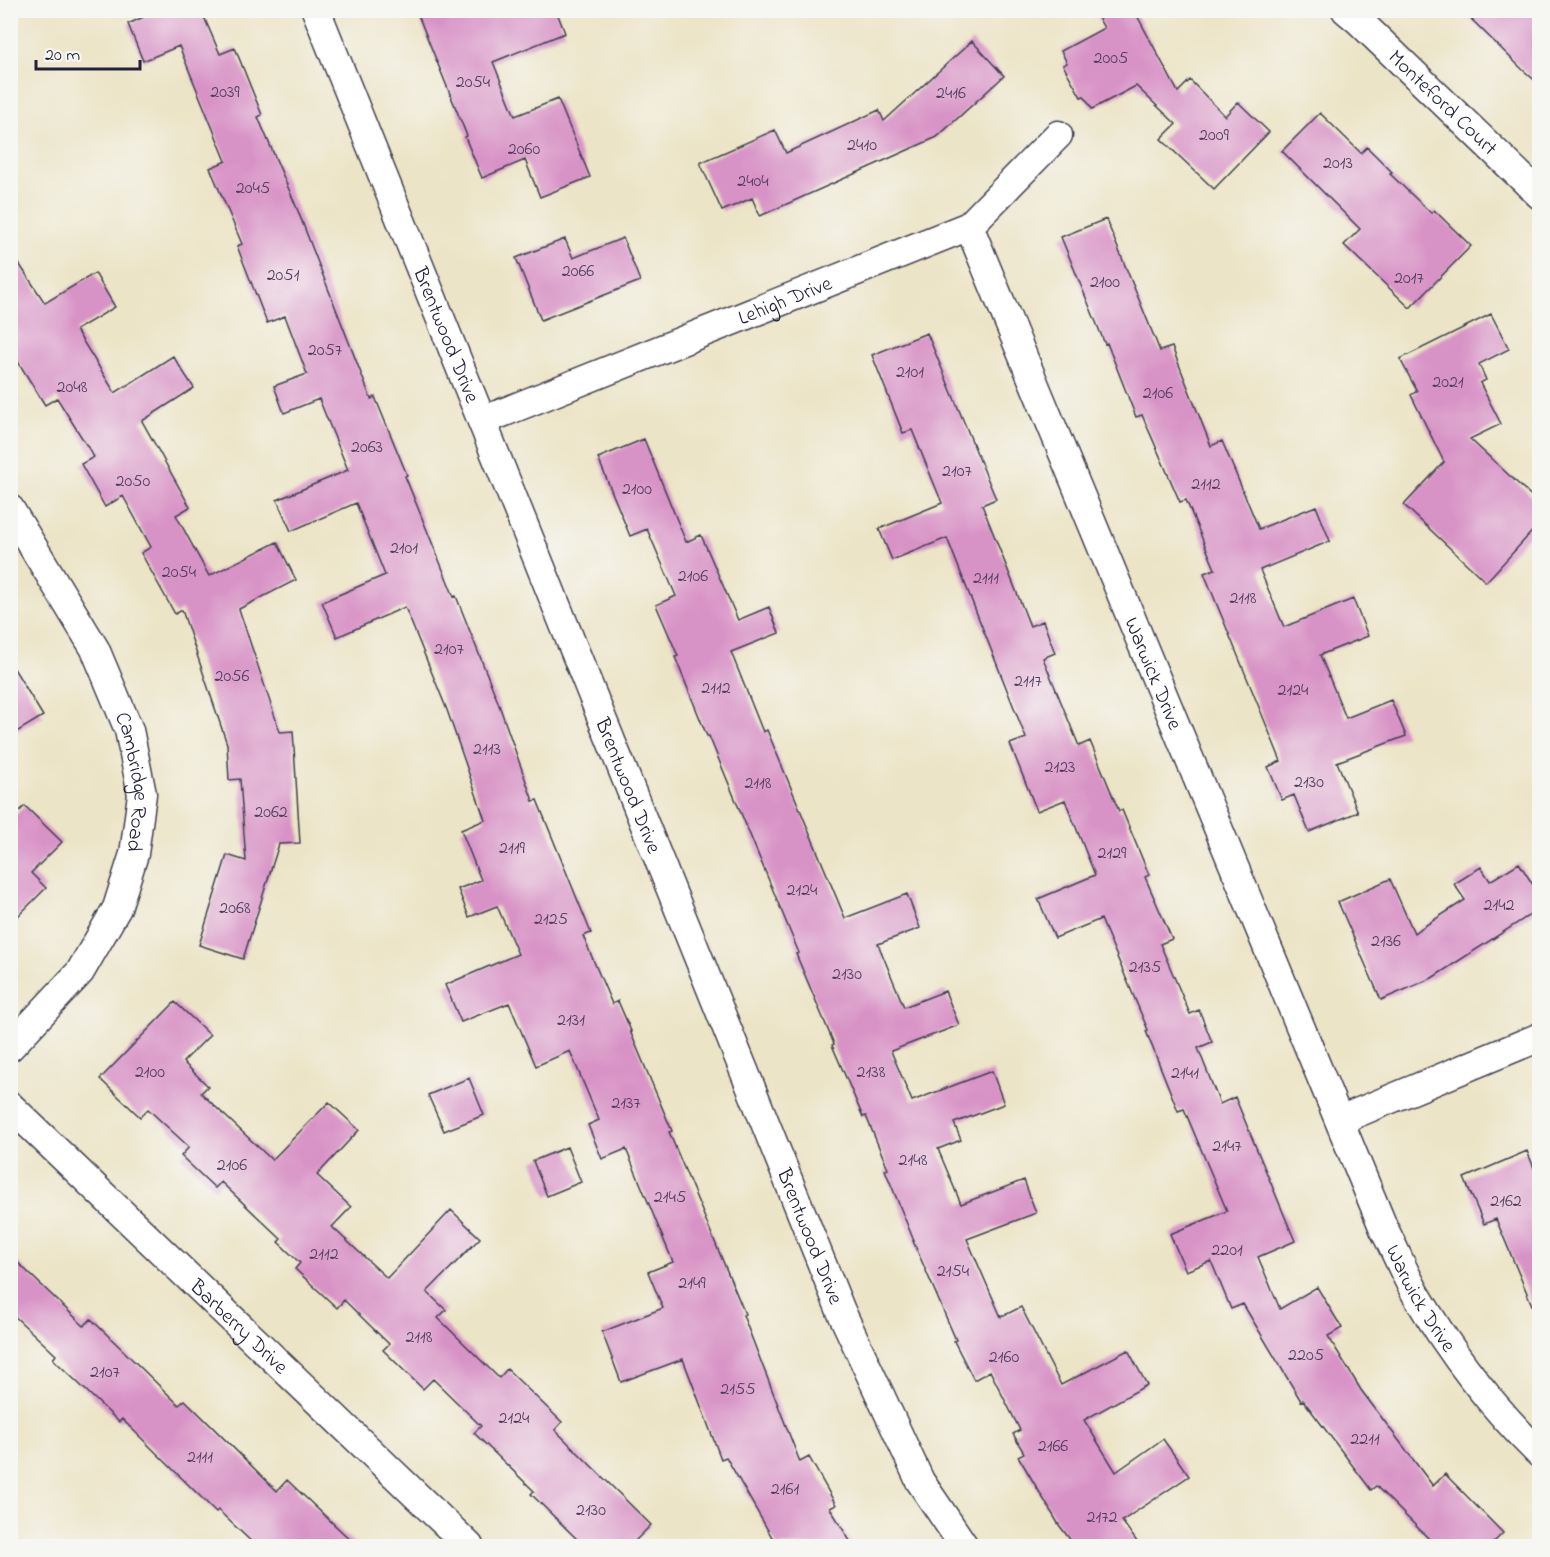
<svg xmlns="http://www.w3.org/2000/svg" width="1550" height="1557" font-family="'Indie Flower',sans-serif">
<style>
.building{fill:#d893c6}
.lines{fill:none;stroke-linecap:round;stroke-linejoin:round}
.minor-casing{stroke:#403f50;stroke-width:31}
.minor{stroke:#fff;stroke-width:28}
.labels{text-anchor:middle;stroke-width:4.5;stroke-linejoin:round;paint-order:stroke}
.number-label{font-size:18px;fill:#503e5e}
.street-label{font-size:21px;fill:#22223b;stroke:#f6f6f2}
</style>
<rect width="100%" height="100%" fill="#f6f6f2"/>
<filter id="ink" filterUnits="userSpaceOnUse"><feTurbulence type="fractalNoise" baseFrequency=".0167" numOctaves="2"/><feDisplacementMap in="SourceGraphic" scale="12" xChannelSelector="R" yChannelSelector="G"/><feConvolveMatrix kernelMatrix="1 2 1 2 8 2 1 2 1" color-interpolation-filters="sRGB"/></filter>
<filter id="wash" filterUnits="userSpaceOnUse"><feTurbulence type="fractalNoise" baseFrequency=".008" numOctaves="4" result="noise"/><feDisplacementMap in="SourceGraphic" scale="24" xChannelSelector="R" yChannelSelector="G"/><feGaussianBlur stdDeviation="1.35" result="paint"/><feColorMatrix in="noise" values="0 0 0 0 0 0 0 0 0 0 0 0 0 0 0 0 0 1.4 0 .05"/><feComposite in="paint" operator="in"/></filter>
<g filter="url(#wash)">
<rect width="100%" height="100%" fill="#ece4c6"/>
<g id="blocks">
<path class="building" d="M159,10H201L220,54L235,48L262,115L258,117L296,206L371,399L375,397L407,475L405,476L454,597L456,596L498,702L533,801L537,800L591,933L583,936L612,1004L618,1001L631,1031H630L672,1131L669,1132L745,1314L743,1315L800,1462L809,1457L836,1505L830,1508L853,1546H777L726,1457L721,1459L683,1359L621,1382L602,1332L663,1308L648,1272L673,1262L626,1149L602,1159L588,1125L599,1120L570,1051L536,1066L509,1003L461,1022L445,985L518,954L497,906L469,917L458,889L481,880L461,830L485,820L447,710L405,607L337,637L322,602L385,575L356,503L291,531L277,500L348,470L319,399L284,413L274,386L307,374L285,316L267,323L237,246L242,244L210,168L226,161L179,46L143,61L128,24Z
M416,10H556L565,33L493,62L515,116L558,99L590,177L540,197L525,160L482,178L465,137L467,136Z
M1094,10H1134L1178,92L1190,80L1225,116L1238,102L1269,132L1214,189L1161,139L1176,124L1136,86L1092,109L1084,96L1081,97L1063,65L1067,63L1061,51L1104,28Z
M1462,10H1539V84L1523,70Z
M972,41L1004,76L937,137L760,216L752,198L722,211L700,163L775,130L786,153L879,110L884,121Z
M1320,113L1361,153L1367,147L1392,172L1390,174L1431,213L1434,210L1471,246L1410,308L1344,245L1360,229L1282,151Z
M1106,219L1160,351L1172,347L1211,446L1222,441L1259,529L1316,506L1330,541L1260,570L1284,627L1353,599L1368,636L1320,655L1346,718L1391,700L1406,736L1337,762L1358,812L1309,832L1294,795L1282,800L1268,767L1281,761L1204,573L1215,569L1186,500L1180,502L1142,415L1136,417L1107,343L1105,344L1061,237Z
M623,238L640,281L541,320L516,258L565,239L573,258Z
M10,250L45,303L95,273L115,307L76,330L115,393L173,356L194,388L142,421L190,507L176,515L209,576L277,542L296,580L239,609L280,732L293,731L300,843L279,844L243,959L199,945L227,855L246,861L240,779L229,780L227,744L182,610L175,614L141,553L151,547L123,496L105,507L81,464L94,457L57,398L45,405L10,349Z
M1491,314L1509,349L1479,364L1486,380L1480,383L1501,424L1470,439L1539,503V524L1486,582L1404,505L1444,462L1411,395L1417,391L1400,359Z
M927,333L996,499L982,505L1030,626L1043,621L1055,653L1043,658L1079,746L1090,741L1119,811L1122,810L1149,875L1145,877L1172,939L1160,944L1190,1014L1199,1010L1212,1042L1198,1048L1220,1104L1235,1097L1295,1241L1258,1257L1280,1309L1317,1287L1342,1328L1328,1336L1361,1390L1433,1486L1445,1474L1503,1533L1490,1546H1436L1376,1486L1371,1490L1303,1400L1301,1401L1243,1304L1231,1309L1211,1261L1186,1271L1170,1234L1227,1211L1184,1109L1178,1111L1146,1031L1148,1030L1101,919L1055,938L1038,899L1095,875L1065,800L1037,811L1010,744L1026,738L947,538L892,560L879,529L942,503L912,430L903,433L872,355Z
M644,439L686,542L701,535L738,620L769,607L779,633L731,652L763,732L767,730L845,918L907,894L920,928L878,944L904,1007L945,991L959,1025L891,1051L912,1101L992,1071L1004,1104L954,1123L961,1140L938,1149L961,1204L1024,1180L1036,1213L967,1239L1001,1317L1021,1307L1061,1385L1128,1350L1147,1385L1084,1420L1116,1472L1163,1439L1189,1476L1122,1521L1140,1546H1075L1059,1525L1018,1456L1024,1453L1013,1434L1020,1430L990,1371L974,1380L954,1341L956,1340L913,1241H914L885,1170L888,1169L866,1116L863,1117L832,1045L834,1044L796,954L799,953L709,736H707L675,657L678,656L656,605L676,596L647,529L630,536L598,458Z
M10,662L43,716L10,736Z
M25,806L62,842L31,873L46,888L10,924V820Z
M1519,863L1539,894V909L1432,978L1381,1000L1338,902L1390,879L1414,933L1465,900L1454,884L1481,867L1490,881Z
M175,1002L210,1035L183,1062L208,1086L201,1093L272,1160L329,1102L359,1130L317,1175L351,1207L332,1227L387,1278L451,1210L480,1238L427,1292L446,1310L438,1318L499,1378L507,1369L562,1422L555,1430L651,1525L630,1546H584L531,1494L534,1491L474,1433L481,1426L433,1379L423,1389L383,1350L389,1344L344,1300L337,1308L295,1269L300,1263L278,1242L281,1239L221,1182L215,1188L181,1156L189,1147L148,1109L140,1117L100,1079Z
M469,1078L484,1115L444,1131L428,1095Z
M567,1147L581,1182L547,1196L533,1161Z
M1527,1151L1539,1180V1322L1496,1219L1484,1224L1464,1178Z
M10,1255L84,1326L91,1319L179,1405L185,1400L277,1491L287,1480L357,1546H256L218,1510L216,1512L122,1419L119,1422L53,1359L56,1355L10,1312Z"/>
</g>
</g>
<g filter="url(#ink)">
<use href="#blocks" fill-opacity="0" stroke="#403f50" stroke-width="1.5"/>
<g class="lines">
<g class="minor-casing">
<g id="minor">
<path id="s1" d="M316,10L841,1311L920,1481L964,1546"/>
<path id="s2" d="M1346,10L1358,20L1540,195"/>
<path id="s3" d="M969,226L1384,1229C1395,1250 1404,1273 1416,1294C1450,1352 1492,1407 1540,1454"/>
<path id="s4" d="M482,421L969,226L1058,135"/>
<path id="s5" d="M10,509L95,649L129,730L142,794L134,854L117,908L80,972L10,1047"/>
<path id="s6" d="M10,1106L469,1546"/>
<path d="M1340,1120L1540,1037"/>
</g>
</g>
<use href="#minor" class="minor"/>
</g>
</g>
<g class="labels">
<g class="number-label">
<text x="1111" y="63">2005</text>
<text x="473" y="87">2054</text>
<text x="225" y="97">2039</text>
<text x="951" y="98">2416</text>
<text x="1214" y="140">2009</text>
<text x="862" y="150">2410</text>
<text x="524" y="154">2060</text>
<text x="1338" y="168">2013</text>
<text x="753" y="186">2404</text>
<text x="253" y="193">2045</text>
<text x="578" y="276">2066</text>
<text x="283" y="280">2051</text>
<text x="1409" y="283">2017</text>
<text x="1105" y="287">2100</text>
<text x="325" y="355">2057</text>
<text x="910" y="377">2101</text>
<text x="1448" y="387">2021</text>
<text x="72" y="392">2048</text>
<text x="1158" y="398">2106</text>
<text x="367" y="452">2063</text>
<text x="957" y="476">2107</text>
<text x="133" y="486">2050</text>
<text x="1206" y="489">2112</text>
<text x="637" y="494">2100</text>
<text x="404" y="553">2101</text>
<text x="179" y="577">2054</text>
<text x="693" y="581">2106</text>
<text x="986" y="583">2111</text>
<text x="1243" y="603">2118</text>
<text x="449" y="654">2107</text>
<text x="232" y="681">2056</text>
<text x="1028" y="686">2117</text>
<text x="716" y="693">2112</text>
<text x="1293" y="695">2124</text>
<text x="487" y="754">2113</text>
<text x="1060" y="772">2123</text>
<text x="1309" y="787">2130</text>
<text x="758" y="788">2118</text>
<text x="271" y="817">2062</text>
<text x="512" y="853">2119</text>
<text x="1112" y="858">2129</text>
<text x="802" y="895">2124</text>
<text x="1499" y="910">2142</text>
<text x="235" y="913">2068</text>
<text x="551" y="924">2125</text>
<text x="1386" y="946">2136</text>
<text x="1145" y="972">2135</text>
<text x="847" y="979">2130</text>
<text x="571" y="1025">2131</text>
<text x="150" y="1077">2100</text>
<text x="871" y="1077">2138</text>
<text x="1185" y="1078">2141</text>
<text x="626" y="1108">2137</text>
<text x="1227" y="1151">2147</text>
<text x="913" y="1165">2148</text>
<text x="232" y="1170">2106</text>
<text x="670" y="1202">2145</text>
<text x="1506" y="1206">2162</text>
<text x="1227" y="1255">2201</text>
<text x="324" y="1259">2112</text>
<text x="953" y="1276">2154</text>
<text x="692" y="1288">2149</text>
<text x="419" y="1342">2118</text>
<text x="1306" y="1360">2205</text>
<text x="1004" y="1362">2160</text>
<text x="105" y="1377">2107</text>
<text x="738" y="1394">2155</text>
<text x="514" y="1423">2124</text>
<text x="1365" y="1444">2211</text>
<text x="1053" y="1451">2166</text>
<text x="200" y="1462">2111</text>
<text x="785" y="1494">2161</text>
<text x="591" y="1515">2130</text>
<text x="1102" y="1522">2172</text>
</g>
<g class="street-label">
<text dy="7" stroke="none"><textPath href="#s2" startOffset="134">Monteford Court</textPath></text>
<text dy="7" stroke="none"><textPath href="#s4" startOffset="326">Lehigh Drive</textPath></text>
<text dy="7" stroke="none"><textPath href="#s1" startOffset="350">Brentwood Drive</textPath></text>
<text dy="7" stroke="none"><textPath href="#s3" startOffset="484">Warwick Drive</textPath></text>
<text dy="7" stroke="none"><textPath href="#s5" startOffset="304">Cambridge Road</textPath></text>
<text dy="7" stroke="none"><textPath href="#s1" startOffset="836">Brentwood Drive</textPath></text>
<text dy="7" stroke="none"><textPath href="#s1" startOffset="1322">Brentwood Drive</textPath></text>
<text dy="7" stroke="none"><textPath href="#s3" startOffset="1164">Warwick Drive</textPath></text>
<text dy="7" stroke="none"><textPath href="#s6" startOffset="318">Barberry Drive</textPath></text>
</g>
</g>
<rect width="1550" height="1557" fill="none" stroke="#f6f6f2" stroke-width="36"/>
<path d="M36 60v9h104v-9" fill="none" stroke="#22223b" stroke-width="3"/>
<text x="45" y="60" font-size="18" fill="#22223b" stroke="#f6f6f2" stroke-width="4.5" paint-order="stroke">20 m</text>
</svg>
